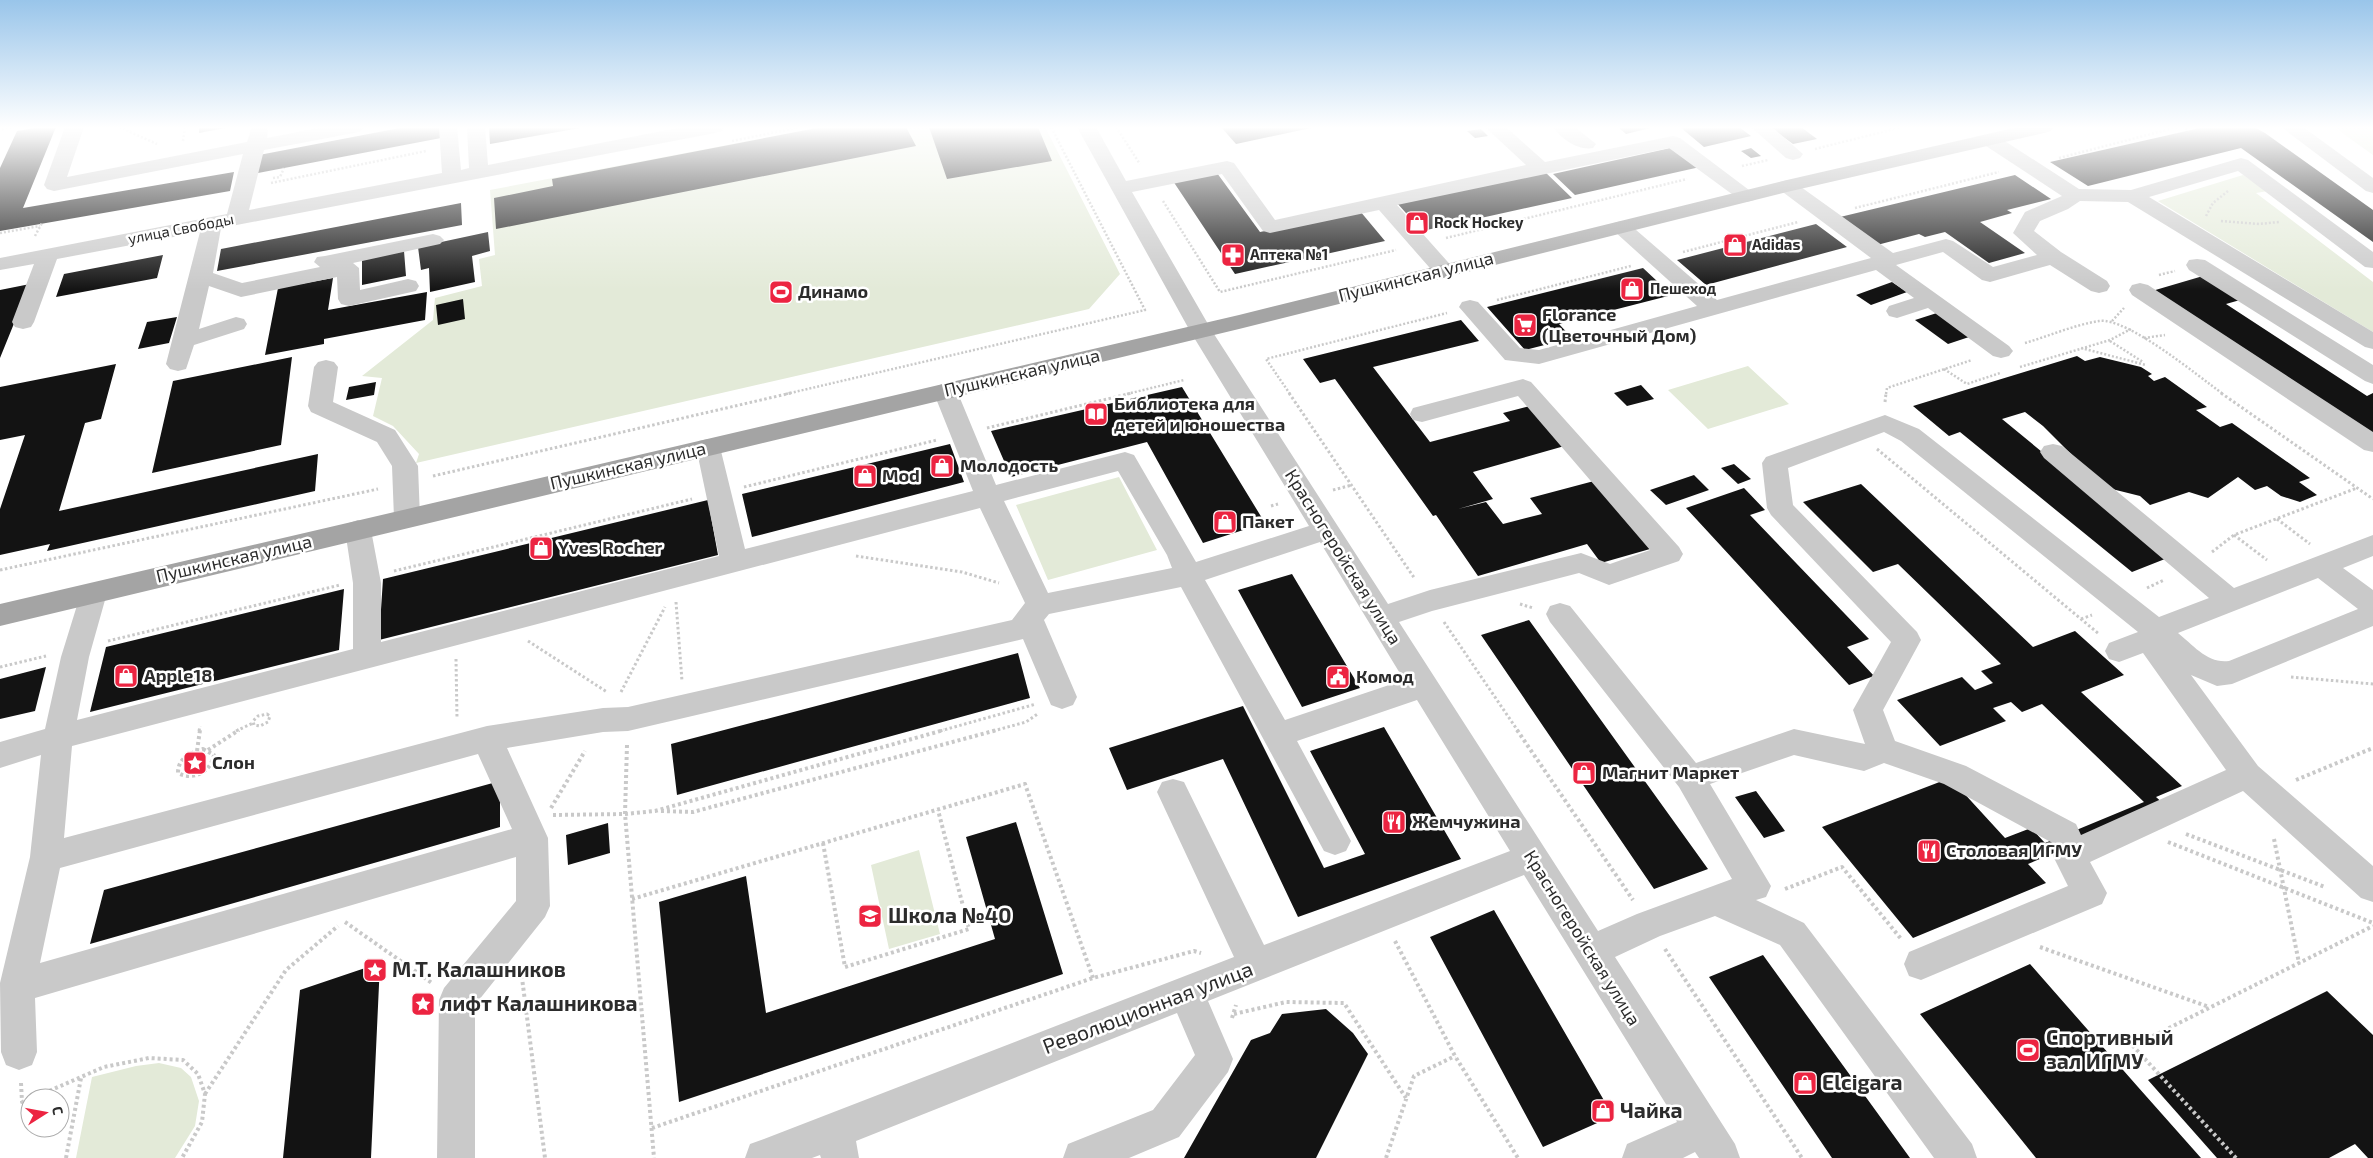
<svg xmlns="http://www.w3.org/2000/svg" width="2373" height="1158" font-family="'Exo 2',sans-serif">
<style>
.green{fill:#e3ead8}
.building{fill:#131313}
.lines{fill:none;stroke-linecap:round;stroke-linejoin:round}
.path-far2{stroke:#c9c9c9;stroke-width:2.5;stroke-dasharray:2 2;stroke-linecap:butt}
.path-far1{stroke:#c9c9c9;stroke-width:3;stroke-dasharray:2.5 2.5;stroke-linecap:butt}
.path{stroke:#c9c9c9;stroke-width:4;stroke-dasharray:3 3;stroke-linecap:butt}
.minor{fill:#c9c9c9;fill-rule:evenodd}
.major{fill:#a4a4a4;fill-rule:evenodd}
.labels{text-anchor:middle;stroke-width:5;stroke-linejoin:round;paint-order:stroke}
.far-poi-label{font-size:15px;font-weight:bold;fill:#2c2c2c;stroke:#fff;text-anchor:start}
.far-street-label{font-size:15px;fill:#2c2c2c;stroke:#fff}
.street-label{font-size:18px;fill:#2c2c2c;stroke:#fff}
.poi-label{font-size:18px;font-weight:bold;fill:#2c2c2c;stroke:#fff;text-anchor:start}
.near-poi-label{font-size:21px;font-weight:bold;fill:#2c2c2c;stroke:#fff;text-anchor:start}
.near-street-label{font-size:21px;fill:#2c2c2c;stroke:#fff}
</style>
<rect width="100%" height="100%" fill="#fff"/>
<path class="green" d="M822,127H1045L1120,274L1089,309L416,463L419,454L393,426L373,416L382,378L362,376L433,320L435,298L482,286L479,259L495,255L490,190Z
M2334,127H2373V155Z
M2243,175L2268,191L2256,193L2373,282V332L2158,201Z
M1748,366L1789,404L1708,429L1668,390Z
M1119,477L1157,550L1048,580L1016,505Z
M919,850L940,934L889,949L871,865Z
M159,1063L181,1068L191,1077L199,1101L195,1126L175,1158H76L92,1077L136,1066Z"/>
<path class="building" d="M41,127H56L23,208L234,172L230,191L0,231V168L17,131Z
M199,127H224L225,128L199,133Z
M405,127H440L441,138L258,173L259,155Z
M489,127H580V128L490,144Z
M822,127H906L916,146L496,229L494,198L553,186L552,179Z
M929,127H1038L1052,161L947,179Z
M1221,127H1311V128L1236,144Z
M1618,127H1650V128L1626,134Z
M1680,127H1739L1751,136L1704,147Z
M1770,127H1801L1817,139L1793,144Z
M2204,127H2254L2265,133L2373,210V242L2241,148L2088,186L2050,162Z
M1481,129L1488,136L1475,138L1467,131Z
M1675,147L1700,167L1575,195L1553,174Z
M1751,148L1761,156L1751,158L1741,151Z
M1544,171L1572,198L1422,231L1397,203Z
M1217,173L1260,232L1360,211L1385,241L1235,274L1173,181Z
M2015,175L2051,199L2007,210L2012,213L1980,222L2025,253L1989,263L1945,232L1925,237L1919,234L1877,245L1840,217Z
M461,203L462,225L217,271L221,249Z
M1816,224L1847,247L1706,285L1677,260Z
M488,232L490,251L472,256L475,282L430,292L429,268L421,270L418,247Z
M404,251L406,276L362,285V260Z
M163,255L157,278L56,297L64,274Z
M1643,268L1672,295L1559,324L1572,338L1525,350L1487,307Z
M2203,276L2240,300L2226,304L2367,396L2373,393V439L2152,291Z
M333,278L328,310L427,292L425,320L324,339V344L265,355L278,288Z
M1892,282L1907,292L1871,305L1856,295Z
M30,284L0,358V290Z
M463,299L465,319L438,325L436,305Z
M1940,312L1972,336L1948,344L1915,320Z
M177,317L169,343L138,349L147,322Z
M1461,320L1479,341L1373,367L1430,442L1510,421L1503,413L1534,405L1568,445L1473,472L1493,499L1458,509L1486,502L1503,524L1542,514L1530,498L1594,481L1650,549L1601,563L1587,544L1478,576L1436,515L1433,516L1335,379L1320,383L1303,359Z
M2077,356L2085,361L2100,357L2141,367L2152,374L2148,376L2154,381L2165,377L2207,407L2196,410L2220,427L2232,423L2310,478L2299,482L2317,495L2300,502L2281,496L2267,486L2255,490L2238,477L2208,498L2189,492L2150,505L2140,496L2104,487L2043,426L2025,412L2002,419L2170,557L2132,572L1960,432L1949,436L1913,406Z
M292,357L281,445L152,473L173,381Z
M116,364L101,419L85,423L59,511L318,454L315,491L47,551L50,544L0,555V509L25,435L0,440V387Z
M376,382L374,395L346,400L349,387Z
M1641,385L1654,399L1627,406L1614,393Z
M1182,387L1265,523L1203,543L1147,442L1011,477L991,431Z
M950,444L964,482L752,537L742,494Z
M1734,464L1751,479L1738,484L1721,468Z
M1694,475L1709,490L1666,505L1650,490Z
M1861,484L2033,647L2075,631L2124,675L2081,692L2182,786L2156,797L2166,806L2028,864L2046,883L1913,938L1822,827L1950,778L2005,838L2031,828L2045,843L2144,802L2042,704L2022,712L2011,702L1993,708L2006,721L1940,746L1897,700L1962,677L1975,690L1993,683L1981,671L2001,664L1898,564L1873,572L1803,502Z
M1744,488L1765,510L1750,515L1869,639L1847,647L1874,676L1849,685L1686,508Z
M708,500L718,555L379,640L383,579Z
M1292,574L1360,688L1302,707L1238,590Z
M344,589L339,650L90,712L106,647Z
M1529,620L1708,869L1654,889L1481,635Z
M1018,653L1030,698L677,795L671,744Z
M46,667L35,711L0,719V679Z
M1243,706L1324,868L1365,854L1310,751L1384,727L1461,859L1298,917L1223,759L1127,790L1109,748Z
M500,781V827L90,944L104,890Z
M1756,791L1785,831L1764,838L1735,797Z
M1016,822L1063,974L679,1102L659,902L746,876L766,1013L995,939L966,837Z
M608,823L610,853L568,865L566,835Z
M1494,910L1613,1116L1543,1147L1430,937Z
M1763,955L1910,1158H1832L1709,977Z
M380,963L371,1158H283L300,990Z
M2030,964L2138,1087L2201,1158H2036L1920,1014Z
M2327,991L2373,1035V1158H2368L2355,1144L2329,1158H2217L2148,1080Z
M1326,1009L1353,1033L1368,1054L1316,1158H1184L1251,1040L1270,1033L1282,1014Z"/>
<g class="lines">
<path class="path-far2" d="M119,127L157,144
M1116,127L1140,164
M2182,127L2189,131
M2,129L14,127
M183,141L185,127
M732,141L801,127
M1815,149L1902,127
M2059,158L2178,127
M1742,166L1768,160
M273,178L280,177L284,168
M271,183L426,151
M1163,201L1220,292L1396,250
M1855,208L1999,172
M2206,216L2213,203L2228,191
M2221,221L2259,224L2279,222
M0,233L40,226
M35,236L42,223
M1446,238L1687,179
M1683,252L1798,222
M2159,275L2175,271
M1497,300L1631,266
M2112,321L2124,308
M2144,338L2165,335
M2110,341L2143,362
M2025,343C2049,336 2074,325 2099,321C2127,317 2198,376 2223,394
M2081,348L2146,365
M2020,367L2110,340L2131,329
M1944,369L1967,384L2000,373
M786,394L1145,310L1051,127
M1127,394L1184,380
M1290,394L1266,359L1447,313
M1886,394L1887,388L1972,360"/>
<path class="path-far1" d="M1289,393L1415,579
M2221,393L2373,499
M1885,402L1886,393
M987,428L1132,393
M1877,449L2099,634
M433,476L791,393
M744,487L937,440
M1333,490L1352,485
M1271,506L1278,504
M2277,519L2310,544
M2234,535L2267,560
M2212,552L2234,535L2357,488
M856,556L962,572L999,583
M0,570L378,489
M394,571L692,499
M2147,588L2164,580
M676,602L682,681
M1520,604L1533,608
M2081,619L2092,615
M1444,622L1518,731
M108,641L340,585
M528,641L607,692
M456,659L457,718
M0,667L46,656
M2291,677L2373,684
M621,692L665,607
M267,714L270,716L268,722L260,726L254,725L253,721L258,716Z
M199,731L200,726
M236,731L253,723
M940,731L1036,704
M993,731L1026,722L1039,713"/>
<path class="path" d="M1517,730L1633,900
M627,745L625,814L654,1158
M203,749L214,755C211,772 193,781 178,773C178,758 190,753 203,749Z
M208,750L239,730
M197,751L200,730
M2296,780L2373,748
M551,808L585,751
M661,811L693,812L997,730
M553,815L625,814L655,811L944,730
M2186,834L2325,887
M2274,839L2299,963
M2168,842L2373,923
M823,843L845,967L969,929L938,810
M1785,889L1842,867L1902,940
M632,899L1025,784L1093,978
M345,922L432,983
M1395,941L1455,1056L1518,1158
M2040,947L2209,1007
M1665,949L1802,1158
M521,970L545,1158
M1234,1014L1286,1002L1344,1003L1406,1098
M1232,1018L1236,1005
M21,1083L22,1102L30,1099
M205,1094L286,970L338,926
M33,1098L104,1067L149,1058L183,1060L198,1074L205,1094L202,1122L182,1158
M652,1128L1093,978L1194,951L1201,953
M66,1158L81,1078
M1386,1158L1414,1076L1455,1056
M2236,1158L2133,1046L2373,926"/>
<path class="minor" d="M65,127H84L67,177L247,142L252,127H266L268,131L267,138L323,127H363L361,131L354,133L264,150L249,210L442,173L439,127H457L461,170L469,168L467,127H485L488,165L683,127H724L722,131L715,133L221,228L213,273L242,283L320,267L314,262L317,257L325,256L433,234L440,236L444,240L440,244L353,263L359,268L360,290L408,279L416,281L419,286L416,291L349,306L341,304L338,299L337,277L241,297L209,286L199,329L236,317L244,319L247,324L244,329L194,345L186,369L178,371L170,369L166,364L200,232L57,259L34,322L31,327L23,329L15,327L12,322L34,264L0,270V258L227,214L243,154L54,191L47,189L44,185Z
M1077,127H1096L1126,181L1227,161L1234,163L1275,220L1526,165L1485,127H1506L1545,162L1673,136L1680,138L1757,196L1754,200L1747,202L1740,200L1669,148L1397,205L1455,270L1452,275L1444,276L1436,275L1379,210L1270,233L1263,231L1222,174L1132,192L1212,331L1388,604L1430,590L1581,553L1610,564L1650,550L1518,396L1422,422L1413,420L1410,414L1413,408L1523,379L1531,382L1679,547L1683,554L1679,561L1609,585L1579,573L1432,611L1399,622L1598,931L1637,914L1732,879L1679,787L1550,622L1546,614L1550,606L1560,603L1570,606L1696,763L1794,729L1865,744L1853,710L1891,642L1771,515L1767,508L1762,463L1766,457L1885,415L1919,429L2159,617L2209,598L2044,458L2040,452L2044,446L2053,444L2062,446L2234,588L2373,535V556L2343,568L2373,590V626L2232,684L2217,686L2191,675L2258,766L2373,866V902L2361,898L2243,791L2090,862L2107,893L2102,904L1921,980L1909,976L1904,964L1909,952L2068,886L2053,856L2058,846L1944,784L1884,763L1864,771L1794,755L1710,784L1771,886L1766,897L1756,900L1804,923L1972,1144L1977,1158H1934L1780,945L1715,916L1660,936L1615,957L1735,1144L1740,1158H1699L1695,1152L1683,1158H1622L1627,1144L1677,1122L1524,875L1208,1001L1233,1059L1228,1072L1179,1137L1129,1158H1063L1068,1144L1153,1110L1195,1055L1177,1013L856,1141L859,1158H821L820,1155L812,1158H745L750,1144L764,1139L1234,957L1157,792L1162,782L1173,779L1184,782L1264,945L1510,851L1417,700L1297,741L1351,841L1346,851L1335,855L1324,851L1181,587L1049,614L1044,620L1077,697L1073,705L1062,709L1051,705L1023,639L628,731L603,732L507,748L548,838L550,906L545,917L475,1005V1158H437L439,1000L444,988L516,901V857L35,998L37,1052L32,1065L19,1070L6,1065L1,1052L0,983L30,857L41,755L0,768V742L45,729L61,657L83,586L93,583L103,586L107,593L89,657L77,720L353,649V583L345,530L349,523L358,520L367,523L371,530L381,583V642L719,556L696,447L699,441L708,439L717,441L720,447L745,549L973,491L933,391L937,386L945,383L953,386L957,391L996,485L1125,452L1134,455L1196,562L1309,526L1190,331ZM1884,432L1901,441L2138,632L2109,643L2105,651L2109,659L2119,662L2143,653L2226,770L2081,835L2076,824L1966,766L1895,741L1883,710L1921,640L1917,632L1793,505L1788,468ZM1118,471L1167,555L1172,568L1048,593L1004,501ZM980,508L1025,603L1012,620L628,707L603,708L487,726L64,838L72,746ZM1320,542L1404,680L1285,720L1205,580ZM2318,578L2358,609L2229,661C2208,664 2193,645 2178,633ZM478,754L512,829L40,963L60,868Z
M1553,127H1575L1596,144L1593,148C1579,151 1561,139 1553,127Z
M1751,127H1772L1803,154L1800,158L1793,160L1786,158Z
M2281,127H2303L2373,178V193L2366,191Z
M1990,134L1997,136L2079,189L2131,190L2234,160L2241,158L2248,160L2373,252V268L2365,267L2238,171L2149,197L2373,332V349L2365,347L2128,202L2080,201L2068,209L2040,221L2034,231L2061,252L2107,281L2110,286L2107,291L2099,293L2091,291L2050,265L1990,282L1982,280L1943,252L1896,265L2009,346L2013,351L2009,356L2001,358L1993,356L1928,308L1897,318L1889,316L1886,311L1889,306L1914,298L1876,270L1539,364L1505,360L1459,307L1462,302L1470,300L1478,302L1520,348L1539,350L1697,306L1614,231L1611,227L1614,223L1621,221L1628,223L1717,300L1871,258L1780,190L1777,186L1780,182L1787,180L1794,182L1893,253L1946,239L1953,241L1993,267L2037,255L2013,233L2025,212L2062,196L1983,144L1980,140L1983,136Z
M2197,259L2205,260L2373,365V384L2365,381L2189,270L2186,265L2189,260Z
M2140,283L2148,285L2373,432V452L2364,450L2132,295L2129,290L2132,285Z
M326,360L334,362L338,367L333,402L395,430L418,466L420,518L416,525L407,527L398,525L394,518L392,466L377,442L311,412L308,406L314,367L318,362Z"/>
<path class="major" d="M2018,127H2053L2051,131L2044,133L1787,192L1239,329L0,626V604L1239,315L1787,180Z"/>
</g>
<linearGradient id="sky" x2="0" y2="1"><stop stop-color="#99c5ea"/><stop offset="0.44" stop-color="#fff"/><stop offset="1" stop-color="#fff" stop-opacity="0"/></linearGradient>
<rect width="2373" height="290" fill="url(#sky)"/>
<defs>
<g id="shop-square" transform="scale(1.25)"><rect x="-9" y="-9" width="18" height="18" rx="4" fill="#ec2441" stroke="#fff"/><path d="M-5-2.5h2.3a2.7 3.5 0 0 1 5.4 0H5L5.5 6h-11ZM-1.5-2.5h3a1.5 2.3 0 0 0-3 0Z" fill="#fff"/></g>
<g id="pharmacy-square" transform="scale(1.25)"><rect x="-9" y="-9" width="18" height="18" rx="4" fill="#ec2441" stroke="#fff"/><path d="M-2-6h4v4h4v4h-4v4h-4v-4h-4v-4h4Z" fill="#fff"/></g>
<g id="stadium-square" transform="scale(1.25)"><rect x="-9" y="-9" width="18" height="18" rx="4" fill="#ec2441" stroke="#fff"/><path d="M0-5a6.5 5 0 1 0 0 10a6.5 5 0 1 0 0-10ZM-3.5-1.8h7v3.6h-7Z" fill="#fff"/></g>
<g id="supermarket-square" transform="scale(1.25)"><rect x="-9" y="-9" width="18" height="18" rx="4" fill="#ec2441" stroke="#fff"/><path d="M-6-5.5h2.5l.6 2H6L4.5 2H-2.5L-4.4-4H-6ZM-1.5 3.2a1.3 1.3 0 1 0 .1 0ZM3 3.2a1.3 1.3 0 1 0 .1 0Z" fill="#fff"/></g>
<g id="library-square" transform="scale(1.25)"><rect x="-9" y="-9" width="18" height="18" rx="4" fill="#ec2441" stroke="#fff"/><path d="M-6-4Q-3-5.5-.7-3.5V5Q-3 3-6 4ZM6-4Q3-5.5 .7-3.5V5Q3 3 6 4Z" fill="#fff"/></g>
<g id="civic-square" transform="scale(1.25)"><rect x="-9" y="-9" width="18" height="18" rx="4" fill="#ec2441" stroke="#fff"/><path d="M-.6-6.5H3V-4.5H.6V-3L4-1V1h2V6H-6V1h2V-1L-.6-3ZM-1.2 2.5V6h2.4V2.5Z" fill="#fff"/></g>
<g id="sight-square" transform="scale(1.25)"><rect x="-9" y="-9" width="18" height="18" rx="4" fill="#ec2441" stroke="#fff"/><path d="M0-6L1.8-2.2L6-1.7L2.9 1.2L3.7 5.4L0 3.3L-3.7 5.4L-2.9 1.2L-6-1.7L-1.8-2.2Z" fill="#fff"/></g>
<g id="restaurant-square" transform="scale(1.25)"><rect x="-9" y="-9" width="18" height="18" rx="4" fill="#ec2441" stroke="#fff"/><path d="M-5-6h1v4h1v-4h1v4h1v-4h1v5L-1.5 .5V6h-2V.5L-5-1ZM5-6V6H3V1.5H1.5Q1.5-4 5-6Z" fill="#fff"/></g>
<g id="school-square" transform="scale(1.25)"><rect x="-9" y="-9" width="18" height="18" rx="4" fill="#ec2441" stroke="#fff"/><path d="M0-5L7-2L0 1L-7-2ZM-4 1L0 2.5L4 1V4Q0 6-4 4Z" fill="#fff"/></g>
</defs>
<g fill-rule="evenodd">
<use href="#shop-square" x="1417" y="223"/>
<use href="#shop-square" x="1735" y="245"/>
<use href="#pharmacy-square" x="1233" y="255"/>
<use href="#shop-square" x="1632" y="289"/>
<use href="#stadium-square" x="781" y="292"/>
<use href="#supermarket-square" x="1525" y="325"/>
<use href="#library-square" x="1096" y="414"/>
<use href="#shop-square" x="942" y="466"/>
<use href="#shop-square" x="865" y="476"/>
<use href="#shop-square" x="1225" y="522"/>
<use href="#shop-square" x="541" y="548"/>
<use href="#shop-square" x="126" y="676"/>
<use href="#civic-square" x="1338" y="677"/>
<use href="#sight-square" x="195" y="763"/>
<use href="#shop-square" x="1584" y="773"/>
<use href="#restaurant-square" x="1394" y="822"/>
<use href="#restaurant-square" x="1929" y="851"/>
<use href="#school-square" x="870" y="916"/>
<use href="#sight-square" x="375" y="970"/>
<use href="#sight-square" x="423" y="1004"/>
<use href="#stadium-square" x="2028" y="1050"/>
<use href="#shop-square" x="1805" y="1083"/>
<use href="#shop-square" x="1603" y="1111"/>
</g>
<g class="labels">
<g class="far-poi-label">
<text x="1434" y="228">Rock Hockey</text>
<text x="1752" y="250">Adidas</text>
<text x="1250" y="260">Аптека №1</text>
<text x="1650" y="294">Пешеход</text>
</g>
<g class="far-street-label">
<text transform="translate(181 229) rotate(-11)" y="5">улица Свободы</text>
</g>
<g class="street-label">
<text transform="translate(1416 277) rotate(-14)" y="6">Пушкинская улица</text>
<text transform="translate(1022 373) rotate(-13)" y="6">Пушкинская улица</text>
<text transform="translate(628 466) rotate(-13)" y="6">Пушкинская улица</text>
<text transform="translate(1343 557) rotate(58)" y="6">Красногеройская улица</text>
<text transform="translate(234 559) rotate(-13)" y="6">Пушкинская улица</text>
<text transform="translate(1582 938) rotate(58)" y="6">Красногеройская улица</text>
</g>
<g class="poi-label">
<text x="798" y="298">Динамо</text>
<text x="1542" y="321">Florance<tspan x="1542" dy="21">(Цветочный Дом)</tspan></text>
<text x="1114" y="410">Библиотека для<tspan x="1114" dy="21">детей и юношества</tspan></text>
<text x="960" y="472">Молодость</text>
<text x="882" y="482">Mod</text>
<text x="1242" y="528">Пакет</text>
<text x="558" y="554">Yves Rocher</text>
<text x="144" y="682">Apple18</text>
<text x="1356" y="683">Комод</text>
<text x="212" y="769">Слон</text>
<text x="1602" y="779">Магнит Маркет</text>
<text x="1412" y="828">Жемчужина</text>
<text x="1946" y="857">Столовая ИГМУ</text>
</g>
<g class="near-poi-label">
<text x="888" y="923">Школа №40</text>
<text x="392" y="977">М.Т. Калашников</text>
<text x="440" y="1011">лифт Калашникова</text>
<text x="2046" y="1045">Спортивный<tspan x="2046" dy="24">зал ИГМУ</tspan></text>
<text x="1822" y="1090">Elcigara</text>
<text x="1620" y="1118">Чайка</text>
</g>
<g class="near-street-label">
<text transform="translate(1148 1008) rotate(-21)" y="7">Революционная улица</text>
</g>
</g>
<g transform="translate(45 1113) rotate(79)"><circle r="24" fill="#ffffff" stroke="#ababab"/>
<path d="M0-4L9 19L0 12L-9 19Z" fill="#ec2441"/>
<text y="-8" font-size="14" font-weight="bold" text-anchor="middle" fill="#2c2c2c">С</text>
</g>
</svg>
